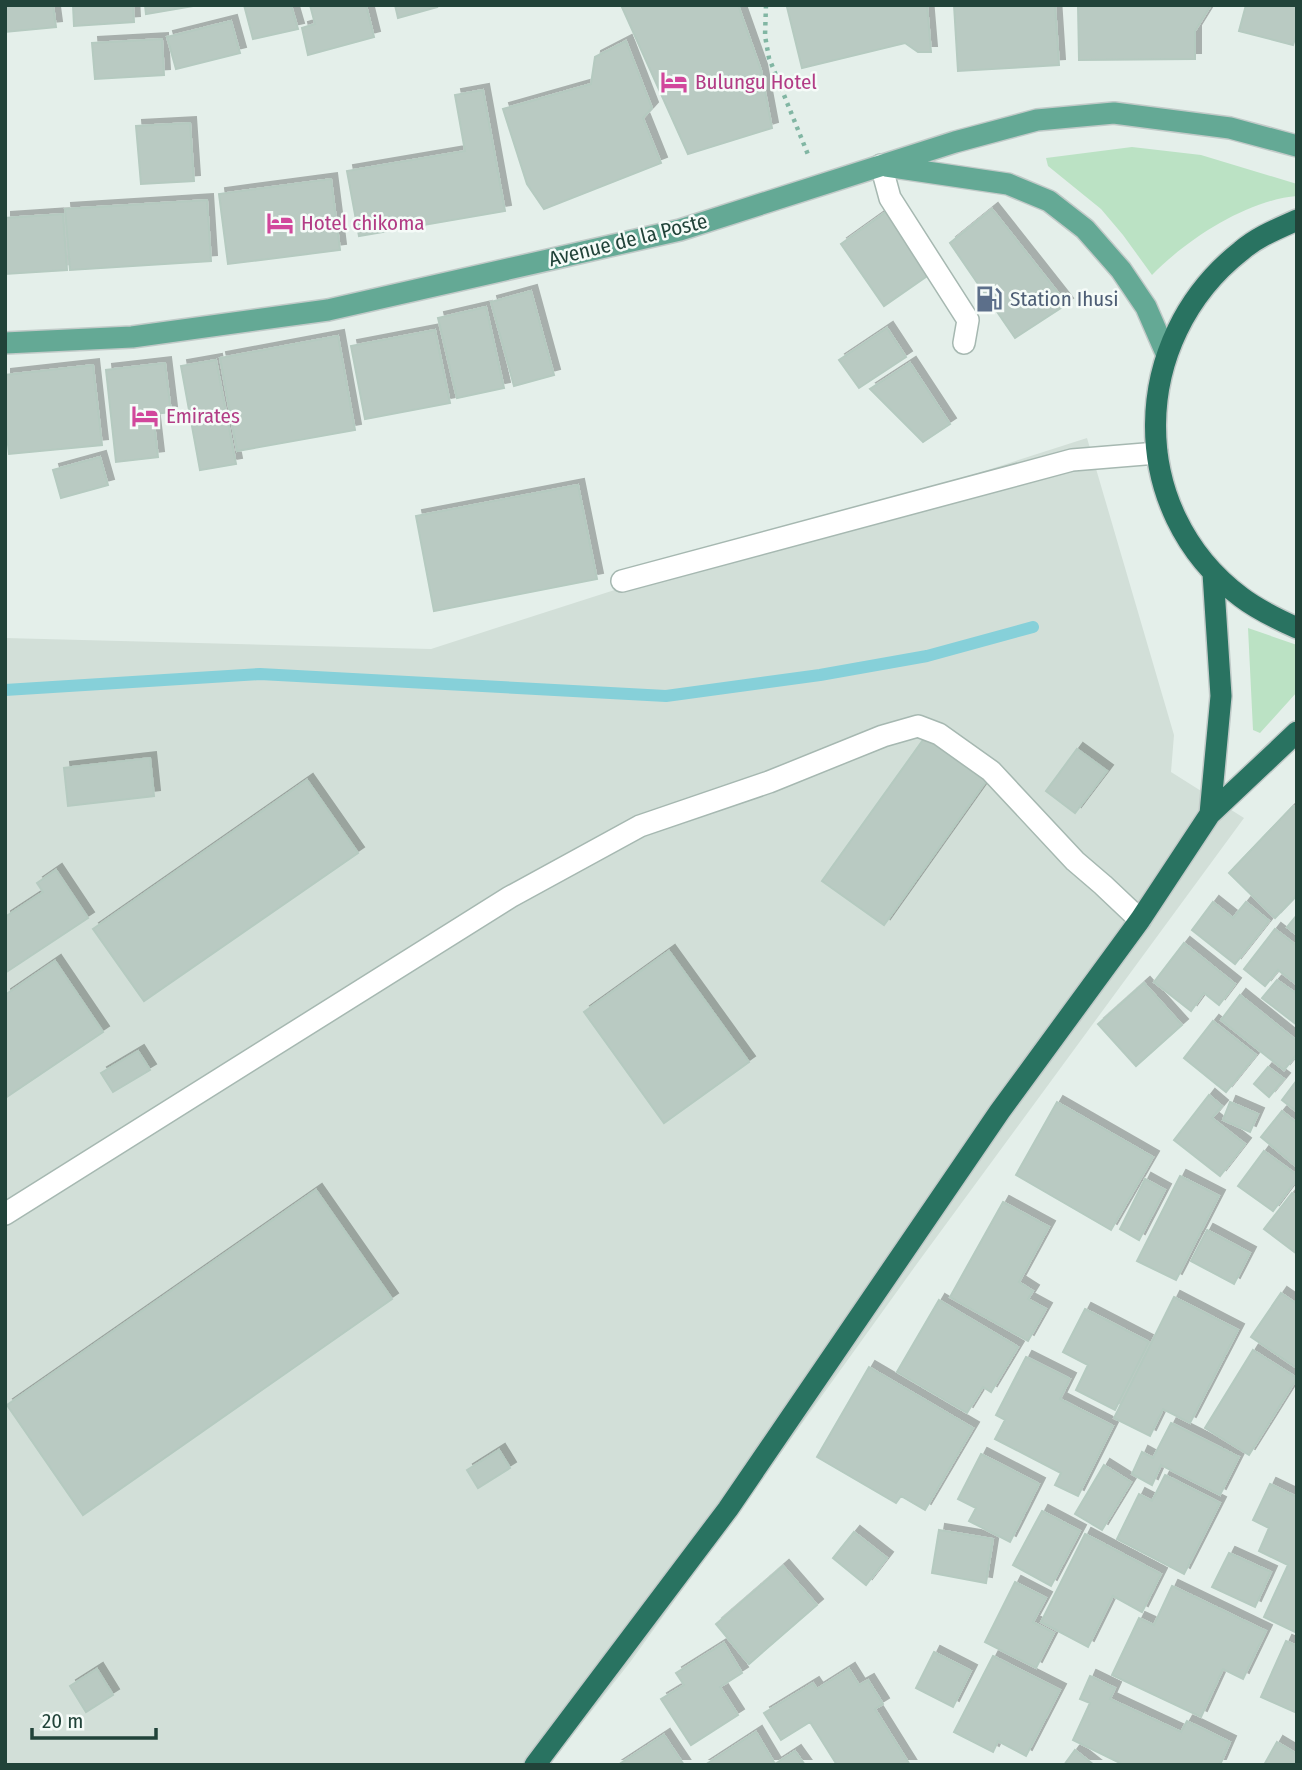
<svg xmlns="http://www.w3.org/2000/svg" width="1302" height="1770" font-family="'Fira Sans Condensed',sans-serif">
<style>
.built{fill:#d2dfd8}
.green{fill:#bbe2c4}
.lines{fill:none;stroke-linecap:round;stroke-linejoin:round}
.stream{stroke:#86d0d9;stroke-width:12}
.building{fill:#b9cac2;stroke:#b5cac0;stroke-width:2;filter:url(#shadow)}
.lane-casing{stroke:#a6b8b1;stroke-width:24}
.street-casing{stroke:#a6b8b1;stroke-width:24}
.primary-casing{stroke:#c1cac8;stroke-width:24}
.highway-casing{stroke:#c1cac8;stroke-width:24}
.path{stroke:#81b6a3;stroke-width:4.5;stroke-dasharray:3.5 5;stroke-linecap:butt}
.lane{stroke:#fff;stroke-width:21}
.street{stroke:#fff;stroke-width:21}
.primary{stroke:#64a995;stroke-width:21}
.highway{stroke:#297361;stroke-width:21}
.labels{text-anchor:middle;stroke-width:5;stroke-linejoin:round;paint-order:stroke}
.hotel-label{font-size:21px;fill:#b23c85;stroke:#f5fbf8;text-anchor:start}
.street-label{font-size:21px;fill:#214339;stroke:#f5fbf8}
.service-label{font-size:21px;fill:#4e5e75;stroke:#f5fbf8;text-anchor:start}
</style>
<defs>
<filter id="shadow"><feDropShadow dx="6" dy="-6" stdDeviation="0" flood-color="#0004"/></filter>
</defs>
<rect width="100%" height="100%" fill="#e4efea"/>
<path class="built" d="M1087,438L1174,735L1171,772L1244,818L916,1265L631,1661L549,1765H5V638L431,649Z"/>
<path class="green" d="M1132,147L1201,155L1297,184V196C1247,200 1186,240 1152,275L1123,235L1101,209L1048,166L1046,158Z
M1248,628L1297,645V692L1260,733L1253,730Z"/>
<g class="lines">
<path class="stream" d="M5,690L260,674L666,696L820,675L927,656L1033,627"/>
</g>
<path class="building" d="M5,5H53L56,27L5,32Z
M73,5H133L134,22L74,26Z
M145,5H199L146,14Z
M244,5H291L298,29L253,39Z
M310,5H366L374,37L308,55L302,28L315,24Z
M395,5H436L437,7L398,18Z
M621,5H738L761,70L772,128L688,154Z
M793,5H927L931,52H918L905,43L802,68L787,7Z
M954,5H1055L1059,65L958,71Z
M1078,5H1211L1195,31V59L1079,60Z
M1246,5H1297V32L1293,45L1239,31Z
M231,21L240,53L176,69L167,37Z
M162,39L164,75L95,79L92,43Z
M626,41L652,108L643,118L661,163L544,209L527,184L503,109L591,84L595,57Z
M483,90L505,211L359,236L347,171L465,151L455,95Z
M190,123L194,181L141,184L136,126Z
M331,179L340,250L228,264L219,194Z
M207,200L211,261L70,270L65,209Z
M890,209L933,272L884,306L841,244Z
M992,209L1067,304L1015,338L950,243Z
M63,214L67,270L5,274V218Z
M531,291L554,375L514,386L491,302Z
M486,307L504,388L457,398L438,318Z
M887,328L906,357L859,388L839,360Z
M435,330L450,403L365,419L351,346Z
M338,336L355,430L237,451L220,358Z
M216,360L236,464L200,470L181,366Z
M165,363L171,412L153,414L158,457L116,462L106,370Z
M910,363L950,424L923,442L870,389Z
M93,365L102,445L9,454L5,417V375Z
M100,457L108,485L61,498L53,470Z
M578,485L597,579L434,611L416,516Z
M928,733L989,777L884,925L822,881Z
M1077,749L1107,771L1075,813L1046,791Z
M150,758L154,796L68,806L64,768Z
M307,780L358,853L144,1001L93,929Z
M1293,806L1297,809V895L1275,918L1229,873Z
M56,870L88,918L5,973V917L43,892L37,883Z
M1213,902L1233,918L1246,902L1269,921L1235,964L1192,930Z
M1297,915V935L1287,927Z
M1275,929L1297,946L1296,984L1278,970L1265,986L1244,969Z
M1184,943L1235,984L1219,1005L1204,993L1191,1011L1154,982Z
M669,951L749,1062L664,1123L584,1012Z
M55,961L103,1032L5,1098V995Z
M1277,980L1297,994V1025L1262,998Z
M1144,983L1182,1025L1136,1066L1098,1024Z
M1240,995L1297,1041V1054L1284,1070L1221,1020Z
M1213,1021L1256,1055L1226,1092L1184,1058Z
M138,1051L150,1070L113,1092L101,1073Z
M1268,1067L1284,1079L1269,1097L1254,1084Z
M1297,1080V1112L1282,1100Z
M1209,1095L1222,1106L1212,1118L1245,1144L1220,1176L1174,1140Z
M1057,1102L1153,1157L1111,1230L1016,1175Z
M1230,1102L1258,1114L1250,1132L1223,1120Z
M1282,1111L1297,1123V1167L1261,1137Z
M1264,1151L1297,1175V1179L1273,1211L1238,1186Z
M1180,1176L1219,1196L1176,1280L1137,1261Z
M1145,1179L1165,1190L1139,1240L1120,1229Z
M316,1190L392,1299L83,1515L7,1405Z
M1292,1193L1297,1196V1254L1264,1229Z
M1003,1202L1049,1227L1019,1282L1033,1291L1028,1299L1046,1309L1028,1341L950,1297Z
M1207,1230L1250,1253L1234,1284L1191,1261Z
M1281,1293L1297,1304V1368L1251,1337Z
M1174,1297L1238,1330L1190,1423L1163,1409L1150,1436L1114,1418Z
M939,1300L1018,1347L991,1392L983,1387L967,1413L897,1372Z
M1085,1309L1149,1342L1115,1410L1076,1390L1088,1365L1063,1352Z
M1253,1350L1297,1378L1249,1455L1205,1428Z
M1026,1357L1070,1379L1060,1399L1113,1426L1078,1496L1055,1485L1061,1473L995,1439L1005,1420L996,1415Z
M869,1367L973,1428L925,1510L901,1496L896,1503L817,1457Z
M1171,1423L1239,1457L1220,1495L1161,1465L1152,1485L1132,1474L1142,1452L1153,1458Z
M499,1450L510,1468L478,1488L467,1470Z
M981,1454L1039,1484L1010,1542L969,1521L976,1508L958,1499Z
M1104,1465L1131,1482L1102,1530L1075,1514Z
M1165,1475L1220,1503L1184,1574L1117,1539L1139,1494L1152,1501Z
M1270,1484L1297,1497V1633L1264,1617L1288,1565L1259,1551L1269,1528L1253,1520Z
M1042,1511L1080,1531L1051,1586L1013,1565Z
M939,1530L993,1539L986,1583L932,1573Z
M854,1532L887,1558L866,1585L833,1558Z
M1085,1534L1161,1574L1142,1612L1113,1596L1088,1647L1041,1622Z
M1229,1553L1271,1572L1255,1607L1212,1587Z
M783,1566L817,1605L749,1664L716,1624Z
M1015,1582L1046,1598L1033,1622L1054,1633L1036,1668L985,1642Z
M1172,1586L1266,1631L1243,1679L1223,1669L1201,1717L1112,1675L1139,1618L1154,1625Z
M1286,1641L1297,1646V1713L1261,1697Z
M724,1643L742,1673L720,1687L738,1715L691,1745L661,1699L684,1685L676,1673Z
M934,1652L971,1671L953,1707L916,1688Z
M993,1656L1060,1690L1026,1756L998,1741L993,1752L954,1732Z
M97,1669L113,1695L86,1712L70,1686Z
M849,1669L859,1685L868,1680L883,1704L875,1709L910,1765H837L810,1722L781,1740L764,1713L813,1683L817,1689Z
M1090,1676L1115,1688L1110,1699L1181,1732L1187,1721L1230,1742L1220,1765H1124L1073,1740L1090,1703L1080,1699Z
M756,1732L775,1764L795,1751L805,1765H705Z
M664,1735L684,1765H618Z
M1277,1742L1297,1754V1765H1264Z
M1075,1750L1094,1765H1064Z"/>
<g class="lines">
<g class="lane-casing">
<path id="lane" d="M881,165L890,198L968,320L964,343
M622,581L1072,460L1157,453"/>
</g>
<g class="street-casing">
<path id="street" d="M5,1214L510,897L640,826L769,782L883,736L918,726L939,734L991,771L1075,861L1103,885L1140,920"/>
</g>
<g class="primary-casing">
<path id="primary" d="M886,166L1008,184L1049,201L1085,229L1121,270L1146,307L1166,353
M5,343L132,337L328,310L680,230L955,142L1037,120L1114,113L1230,128L1297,146"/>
</g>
<g class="highway-casing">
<path id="highway" d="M1297,220C1277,229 1257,237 1241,251C1129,339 1125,510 1241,597C1258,610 1277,619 1297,628
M1210,814L1221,696L1213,573
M535,1765L728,1509L1000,1111L1140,920L1210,814L1297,732"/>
</g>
<path class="path" d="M766,5L765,36L769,58L809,157"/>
<use href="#lane" class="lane"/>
<use href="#street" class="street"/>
<use href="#primary" class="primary"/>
<use href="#highway" class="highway"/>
</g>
<defs>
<g id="hotel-bare" transform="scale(2.1)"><path d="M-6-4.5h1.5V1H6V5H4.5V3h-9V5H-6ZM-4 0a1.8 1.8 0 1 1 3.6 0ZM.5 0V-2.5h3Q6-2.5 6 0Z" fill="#d1479c" stroke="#f5fbf8" stroke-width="2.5" paint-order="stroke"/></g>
<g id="fuel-bare" transform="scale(2.1)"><path d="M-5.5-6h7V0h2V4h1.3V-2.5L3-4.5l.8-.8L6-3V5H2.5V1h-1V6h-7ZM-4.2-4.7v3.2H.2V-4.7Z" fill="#5c6f8a" stroke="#f5fbf8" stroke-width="2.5" paint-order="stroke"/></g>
</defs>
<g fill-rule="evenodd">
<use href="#hotel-bare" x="674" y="82"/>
<use href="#hotel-bare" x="280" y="223"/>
<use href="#fuel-bare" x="989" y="299"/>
<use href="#hotel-bare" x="145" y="416"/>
</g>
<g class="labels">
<g class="hotel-label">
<text x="695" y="89">Bulungu Hotel</text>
<text x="301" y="230">Hotel chikoma</text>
<text x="166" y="423">Emirates</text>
</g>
<g class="street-label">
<text transform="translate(628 240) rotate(-14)" y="7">Avenue de la Poste</text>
</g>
<g class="service-label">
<text x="1010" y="306">Station Ihusi</text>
</g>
</g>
<rect width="1302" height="1770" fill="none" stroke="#214339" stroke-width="14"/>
<path d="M32 1728v10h124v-10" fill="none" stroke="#214339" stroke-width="3.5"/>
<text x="42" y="1728" font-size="21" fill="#214339" stroke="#f5fbf8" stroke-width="5" paint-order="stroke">20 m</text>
</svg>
